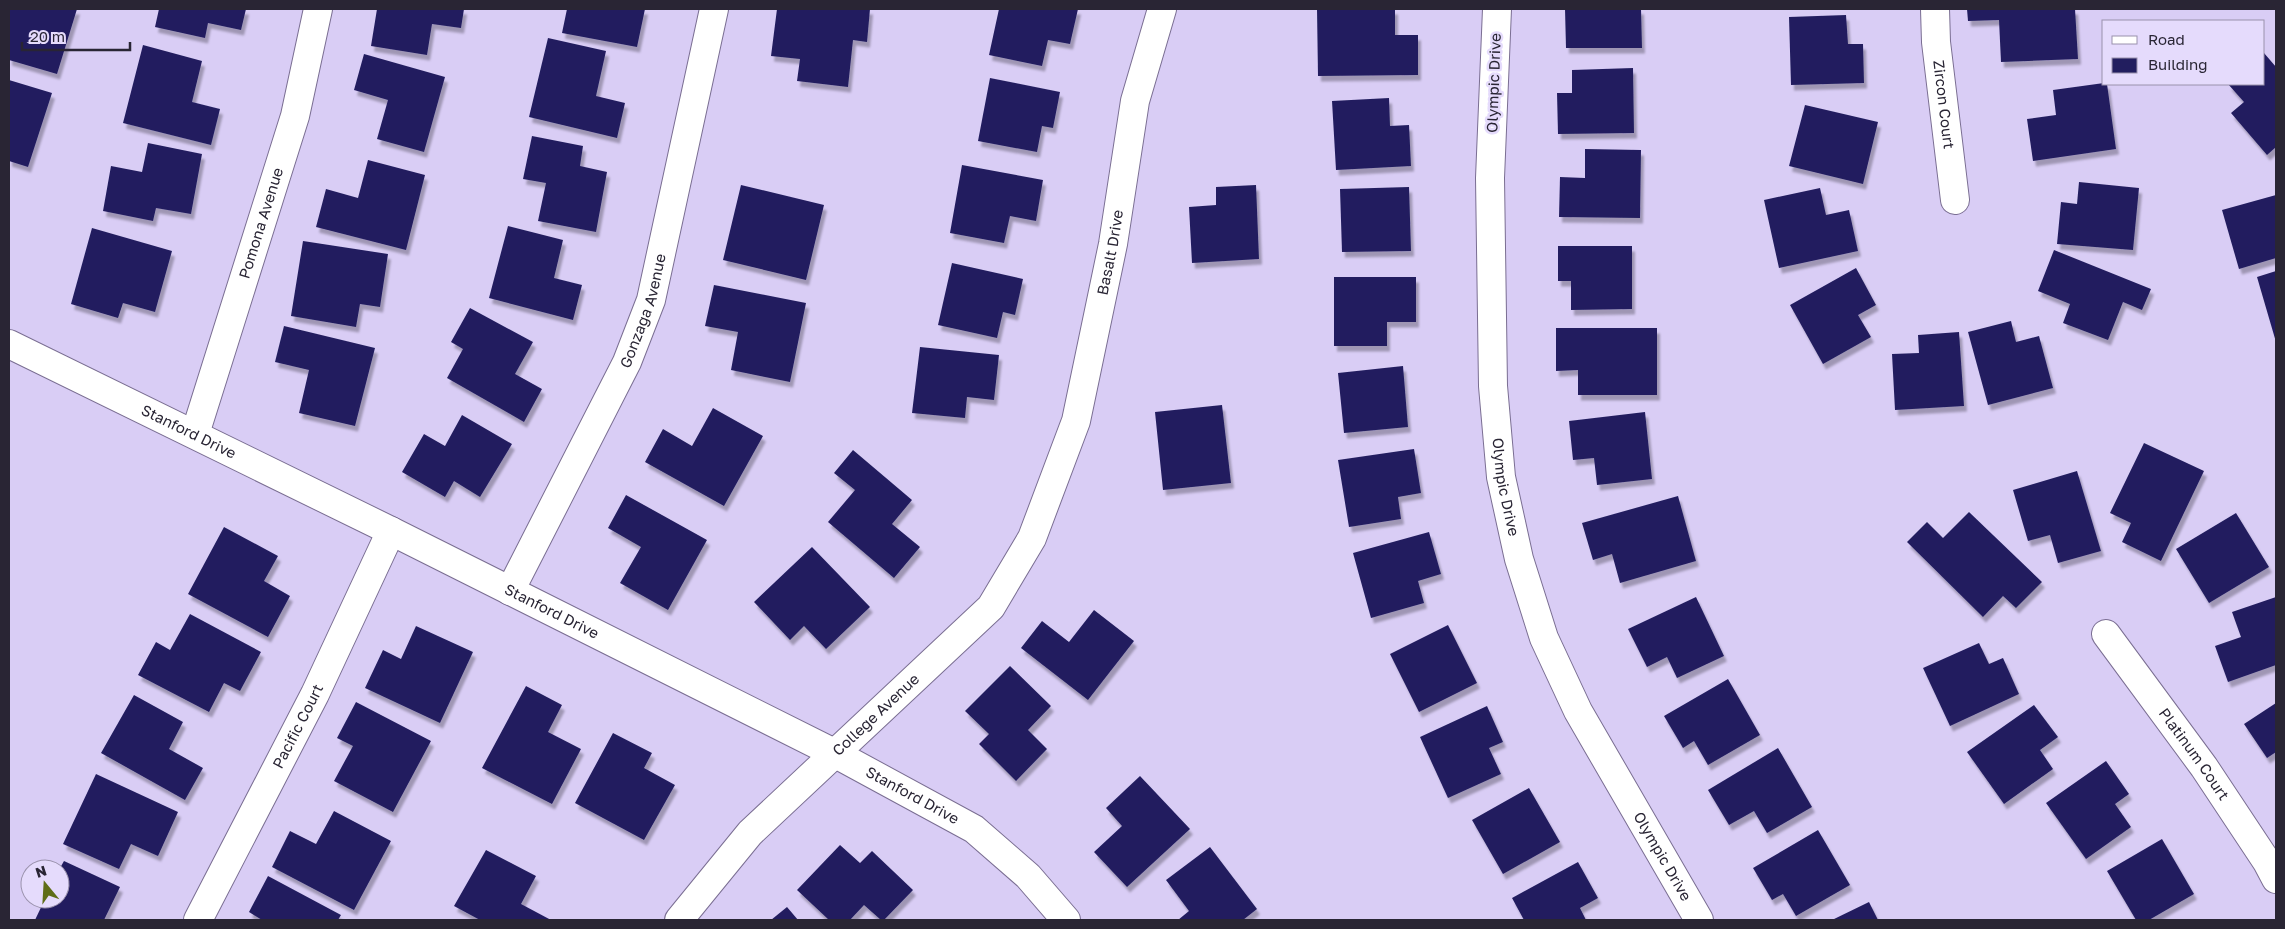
<svg xmlns="http://www.w3.org/2000/svg" width="2285" height="929" font-family="'Golos Text',sans-serif">
<style>
.building{fill:#221e5f;filter:url(#shadow)}
.lines{fill:none;stroke-linecap:round;stroke-linejoin:round}
.minor-casing{stroke:#7a6e92;stroke-width:30}
.minor{stroke:#fff;stroke-width:28}
.labels{text-anchor:middle;stroke-width:5;stroke-linejoin:round;paint-order:stroke}
.street-label{font-size:15px;fill:#292534;stroke:#e5dbfc}
</style>
<defs>
<filter id="shadow"><feDropShadow dx="3" dy="5.5" stdDeviation="1" flood-color="#0004"/></filter>
</defs>
<rect width="100%" height="100%" fill="#d9cdf5"/>
<path class="building" d="M9,9H77L57,74L9,60Z
M159,9H246L241,30L208,23L205,38L155,27Z
M377,9H464L461,28L432,24L427,55L371,46Z
M567,9H645L637,47L562,33Z
M777,9H870L867,42L853,40L848,87L797,81L800,59L771,56Z
M999,9H1078L1070,44L1048,40L1042,66L989,55Z
M1317,9H1395V35H1418V75L1318,76Z
M1565,9H1641L1642,48H1566Z
M1967,9H2075L2078,59L2001,62L1999,20L1968,21Z
M1846,15L1848,44H1863L1864,83L1791,85L1789,17Z
M548,38L606,51L596,96L625,103L617,138L529,117Z
M143,45L202,61L192,102L220,109L211,145L123,123Z
M2264,53L2276,67V147L2267,155L2231,113L2244,102L2228,84H2264Z
M364,54L445,77L424,152L377,139L388,100L354,90Z
M1633,68L1634,133L1558,134L1557,93H1572V70Z
M990,78L1060,92L1053,128L1042,126L1037,152L978,141Z
M9,80L52,93L28,167L9,161Z
M2104,83L2107,84L2116,149L2033,161L2027,119L2056,115L2053,90Z
M1389,98L1390,126L1409,125L1411,166L1336,170L1332,101Z
M1805,105L1878,122L1863,184L1789,166Z
M532,136L583,146L580,166L607,172L596,232L538,221L546,183L523,179Z
M148,143L202,154L191,214L156,208L153,221L103,211L111,166L142,172Z
M1585,149L1641,150L1640,218L1559,217L1560,177L1585,178Z
M368,160L425,175L406,250L316,227L326,189L358,198Z
M962,165L1043,180L1036,221L1010,216L1004,243L950,233Z
M2079,182L2139,188L2133,250L2057,244L2061,202L2077,204Z
M741,185L824,205L806,280L723,260Z
M1256,185L1259,259L1192,263L1189,207L1216,205V187Z
M1409,187L1411,251L1342,252L1340,189Z
M1820,188L1826,215L1849,210L1858,251L1779,268L1764,200Z
M2276,195V258L2239,269L2222,210Z
M508,226L563,240L554,278L582,285L573,320L489,298Z
M92,228L172,251L155,312L123,303L118,318L71,304Z
M303,241L388,254L380,307L360,304L356,327L291,316Z
M1558,246H1632V309L1571,310V281H1558Z
M2054,250L2151,289L2142,310L2123,302L2108,340L2063,323L2070,304L2038,291Z
M952,263L1023,279L1015,315L1003,312L997,338L938,325Z
M1856,268L1876,305L1858,315L1871,337L1823,364L1790,305Z
M2276,271V342L2257,277Z
M1334,277H1416V322H1387V346H1334Z
M714,285L806,303L790,382L731,370L738,332L705,326Z
M470,308L533,342L515,374L542,389L524,422L447,378L463,349L451,342Z
M2011,321L2016,342L2039,336L2053,388L1988,405L1968,332Z
M284,326L375,348L355,426L299,413L309,370L275,362Z
M1556,328H1657V395H1578V370L1556,371Z
M1959,332L1964,406L1895,410L1892,354L1919,353L1918,335Z
M920,347L999,355L994,400L967,397L965,418L912,413Z
M1403,366L1408,427L1344,433L1338,373Z
M1222,405L1231,483L1163,490L1155,412Z
M713,408L763,436L724,506L645,462L663,429L692,446Z
M1645,412L1652,479L1597,485L1594,458L1573,460L1569,421Z
M462,415L512,444L480,497L454,481L445,497L402,472L424,434L445,446Z
M2144,443L2204,471L2161,561L2122,542L2131,523L2110,513Z
M1414,449L1421,493L1398,497L1401,519L1349,527L1338,460Z
M853,450L912,500L892,524L920,547L894,578L828,522L855,490L834,473Z
M2077,471L2101,551L2058,563L2050,535L2028,541L2013,490Z
M626,495L707,540L668,610L620,583L641,547L608,528Z
M1678,496L1696,561L1620,583L1612,554L1593,560L1582,523Z
M1969,512L2042,582L2016,608L2003,596L1983,617L1907,542L1927,522L1943,538Z
M2236,513L2269,567L2209,603L2176,549Z
M224,527L278,556L264,581L290,596L268,637L188,594Z
M1429,532L1441,574L1418,581L1424,603L1371,618L1353,553Z
M812,547L870,607L826,649L804,626L790,640L754,602Z
M1696,597L1724,656L1677,678L1667,657L1647,667L1628,629Z
M2276,597V665L2228,682L2215,646L2241,637L2232,612Z
M1094,610L1134,641L1088,700L1021,648L1042,621L1069,642Z
M190,614L261,652L240,691L224,683L209,712L138,675L156,642L170,650Z
M1448,625L1477,683L1419,712L1390,654Z
M416,626L473,652L440,723L365,688L383,650L401,659Z
M1979,643L1989,664L2003,658L2019,694L1950,726L1923,668Z
M1010,666L1051,706L1028,730L1047,749L1016,781L979,744L989,734L965,711Z
M1728,679L1760,735L1708,765L1694,741L1683,748L1664,716Z
M526,686L562,705L548,732L581,749L552,804L482,768Z
M134,695L183,722L169,749L203,768L185,800L101,753Z
M356,702L431,741L393,812L334,781L353,746L337,738Z
M2276,703V752L2267,758L2244,724Z
M2034,705L2058,737L2040,750L2053,769L2004,804L1967,752Z
M1487,706L1503,742L1489,748L1501,774L1448,798L1420,737Z
M613,733L652,753L644,768L675,785L644,840L575,803Z
M1778,748L1812,807L1767,833L1754,811L1729,825L1708,790Z
M2106,761L2129,794L2115,804L2131,827L2086,859L2046,803Z
M96,774L178,812L158,856L131,844L119,869L63,844Z
M1140,776L1190,829L1127,887L1094,852L1122,826L1106,808Z
M1529,788L1560,842L1503,874L1472,820Z
M334,811L391,841L354,910L272,867L290,831L316,844Z
M1818,830L1850,885L1796,916L1783,894L1772,900L1753,868Z
M2162,839L2194,894L2149,920H2136L2107,871Z
M840,845L860,863L872,851L913,890L884,920H881L864,905L850,920H829L797,890Z
M1210,847L1257,909L1243,920H1178L1189,911L1166,880Z
M486,850L536,876L521,904L551,920H480L454,906Z
M64,861L120,887L104,920H35L45,899H60V868Z
M1578,862L1598,898L1580,908L1586,920H1524L1512,898Z
M268,876L341,915L338,920H262L249,912Z
M1869,902L1878,920H1832Z
M787,907L798,920H771Z"/>
<g class="lines">
<g class="minor-casing">
<g id="minor">
<path id="s1" d="M1497,9L1490,178L1493,386L1501,477L1519,559L1544,638L1578,711L1699,920"/>
<path id="s2" d="M1935,9L1936,42L1955,200"/>
<path id="s3" d="M9,344L391,531L834,753L974,829L1028,876L1066,920"/>
<path id="s4" d="M195,434L295,116L318,9"/>
<path id="s5" d="M510,591L627,362L651,300L714,9"/>
<path id="s6" d="M2106,634L2204,767L2267,862L2276,879"/>
<path id="s7" d="M198,920L315,694L391,531"/>
<path id="s8" d="M679,920L750,833L991,607L1032,538L1076,421L1113,244L1135,101L1162,9"/>
</g>
</g>
<use href="#minor" class="minor"/>
</g>
<g class="labels">
<g class="street-label">
<text transform="translate(1494 83) rotate(-88)" y="5">Olympic Drive</text>
<text dy="5" stroke="none"><textPath href="#s2" startOffset="96">Zircon Court</textPath></text>
<text dy="5" stroke="none"><textPath href="#s4" startOffset="221">Pomona Avenue</textPath></text>
<text dy="5" stroke="none"><textPath href="#s8" startOffset="820">Basalt Drive</textPath></text>
<text dy="5" stroke="none"><textPath href="#s5" startOffset="311">Gonzaga Avenue</textPath></text>
<text dy="5" stroke="none"><textPath href="#s3" startOffset="200">Stanford Drive</textPath></text>
<text dy="5" stroke="none"><textPath href="#s1" startOffset="479">Olympic Drive</textPath></text>
<text dy="5" stroke="none"><textPath href="#s3" startOffset="605">Stanford Drive</textPath></text>
<text dy="5" stroke="none"><textPath href="#s8" startOffset="285">College Avenue</textPath></text>
<text dy="5" stroke="none"><textPath href="#s7" startOffset="218">Pacific Court</textPath></text>
<text dy="5" stroke="none"><textPath href="#s6" startOffset="149">Platinum Court</textPath></text>
<text dy="5" stroke="none"><textPath href="#s3" startOffset="1010">Stanford Drive</textPath></text>
<text dy="5" stroke="none"><textPath href="#s1" startOffset="884">Olympic Drive</textPath></text>
</g>
</g>
<rect width="2285" height="929" fill="none" stroke="#292534" stroke-width="20"/>
<rect x="2102" y="20" width="162" height="65" fill="#e5dbfc" stroke="#9a92ac"/>
<rect x="2112" y="36" width="25" height="8" fill="#ffffff" stroke="#9a92ac"/>
<text x="2148" y="45" font-size="15" fill="#292534">Road</text>
<rect x="2112" y="58" width="25" height="15" fill="#221e5f" stroke="#9a92ac"/>
<text x="2148" y="70" font-size="15" fill="#292534">Building</text>
<g transform="translate(45 884) rotate(342)"><circle r="24" fill="#e5dbfc" stroke="#9a92ac"/>
<path d="M0-4L9 19L0 12L-9 19Z" fill="#5f6d18"/>
<text y="-8" font-size="14" font-weight="bold" text-anchor="middle" fill="#292534">N</text>
</g>
<path d="M22 42v8h108v-8" fill="none" stroke="#292534" stroke-width="2.5"/>
<text x="30" y="42" font-size="15" fill="#292534" stroke="#e5dbfc" stroke-width="4" paint-order="stroke">20 m</text>
</svg>
